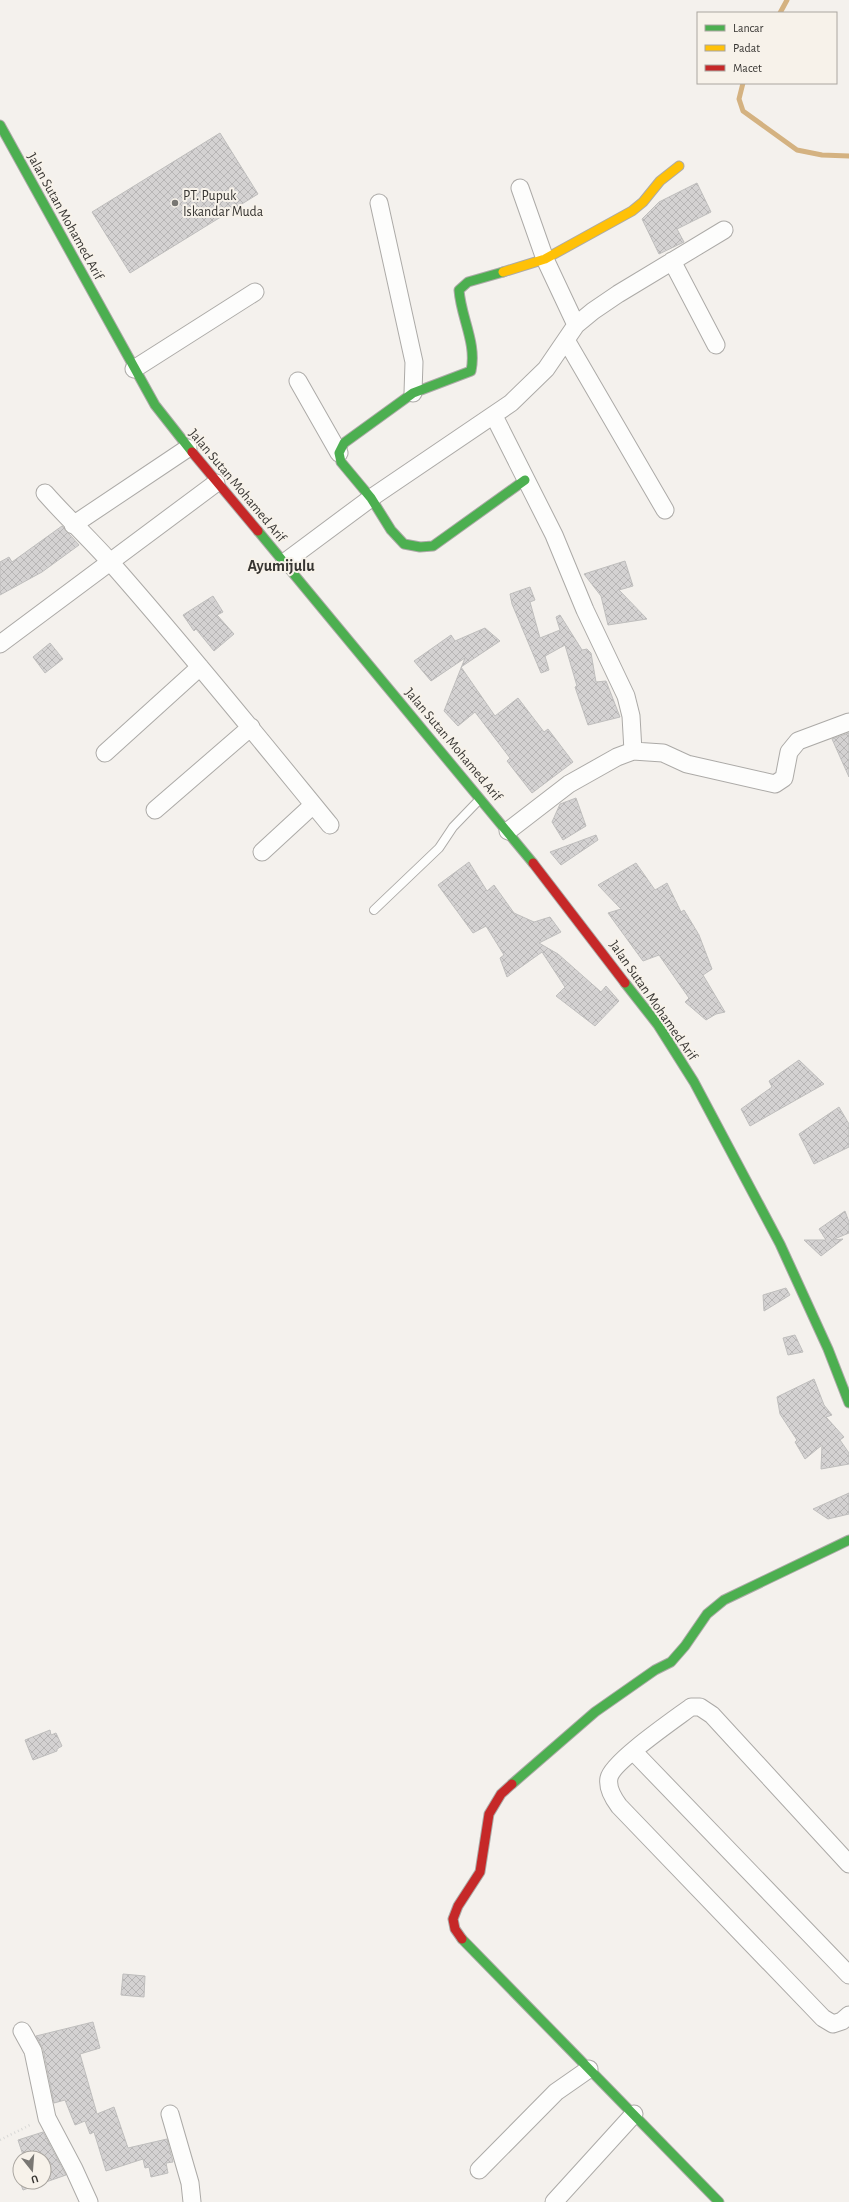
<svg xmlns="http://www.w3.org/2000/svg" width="849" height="2202" font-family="'Alegreya Sans',sans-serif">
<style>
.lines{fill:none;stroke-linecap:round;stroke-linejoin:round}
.stream{stroke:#d4b281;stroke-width:5}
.building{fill:url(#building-cross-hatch);stroke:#bfbebd}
.lane-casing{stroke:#acaaa7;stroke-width:10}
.street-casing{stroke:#acaaa7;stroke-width:19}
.fast-casing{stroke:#acaaa7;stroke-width:11}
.slow-casing{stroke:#acaaa7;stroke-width:11}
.jam-casing{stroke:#acaaa7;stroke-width:11}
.path{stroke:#d8d8d6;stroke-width:2.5;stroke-dasharray:1 3;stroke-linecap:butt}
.lane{stroke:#fdfdfc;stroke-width:8}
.street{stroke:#fdfdfc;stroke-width:17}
.fast{stroke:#4caf50;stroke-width:9}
.slow{stroke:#ffc107;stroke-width:9}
.jam{stroke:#c62828;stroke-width:9}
.poi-dot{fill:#797773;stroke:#f7f2ea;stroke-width:1.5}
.labels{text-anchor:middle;stroke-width:4;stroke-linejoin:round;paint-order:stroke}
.poi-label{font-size:14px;fill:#373532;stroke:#f7f2ea;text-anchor:start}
.street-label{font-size:14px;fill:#373532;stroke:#f7f2ea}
.quarter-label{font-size:16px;font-weight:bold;fill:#373532;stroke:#f7f2ea}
</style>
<defs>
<pattern id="building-cross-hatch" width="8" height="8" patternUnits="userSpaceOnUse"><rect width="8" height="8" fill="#d4d2d2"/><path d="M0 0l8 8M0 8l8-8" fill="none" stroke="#b7b5b5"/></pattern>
</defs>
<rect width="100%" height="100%" fill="#f4f1ed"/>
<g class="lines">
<path class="stream" d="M780,13L787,0
M743,83L739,99L743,111L797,150L822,155L849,156"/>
</g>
<path class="building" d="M220,133L258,194L130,273L92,212Z
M697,183L711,212L677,229L684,242L659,254L642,219L659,202Z
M62,526L79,545L42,572L0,595V562L9,557L12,562Z
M625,561L633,586L619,590L647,619L608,625L601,596L584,574Z
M530,587L535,600L530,602L540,638L560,630L556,617L560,615L582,650L587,649L591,653L596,682L606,681L620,717L588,725L575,687L577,686L565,645L545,656L549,670L541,673L512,604L510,594Z
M213,596L223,612L217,615L234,634L214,651L196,629L194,631L183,615Z
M485,628L500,641L461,667L495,716L518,698L544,732L548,729L573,762L532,793L507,761L510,758L475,712L458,726L444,711L465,658L431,681L414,661L451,635L455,641Z
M50,643L63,659L45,673L33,657Z
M849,733V777L832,739Z
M576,798L586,826L563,840L552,822L560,804Z
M596,835L598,840L561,865L550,852Z
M469,862L487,891L494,885L514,913L534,922L550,917L561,932L539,943L558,954L601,992L606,986L619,1001L595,1026L556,996L565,987L542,952L507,977L500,958L504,955L486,926L473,933L438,885Z
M636,863L655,890L667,883L681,912L684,910L699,935L712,969L703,975L725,1012L716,1014L706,1020L685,1002L689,998L659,955L643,961L608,913L621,909L598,885Z
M799,1060L824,1084L750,1126L741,1109L772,1087L769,1081Z
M839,1107L849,1124V1147L814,1164L799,1134Z
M845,1211L849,1222V1233L832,1240L843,1239L821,1256L804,1240H826L819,1229Z
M786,1288L790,1295L764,1311L763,1295Z
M795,1335L803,1352L788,1355L783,1338Z
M814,1379L824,1405L832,1415L826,1417L844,1437L840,1440L849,1453V1464L821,1469L822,1445L805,1459L795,1442L797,1440L780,1414L777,1397Z
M849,1493V1514L828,1519L813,1509Z
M50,1730L51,1735L56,1733L62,1746L57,1749V1751L33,1760L25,1740Z
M123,1974L145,1976L144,1997L121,1995Z
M93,2022L100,2048L80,2054L97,2114L114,2107L128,2148L167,2139L173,2162L166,2163L168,2173L151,2177L149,2167L145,2168L143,2159L106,2171L94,2132L90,2134L85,2121L75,2125L65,2100L54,2103L43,2049L36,2036Z
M43,2132L66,2175L23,2190L20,2182H44V2158H24L18,2140Z"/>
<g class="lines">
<g class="lane-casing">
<path id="lane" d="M374,910L439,848L453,827L480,799"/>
</g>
<g class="street-casing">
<path id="street" d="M520,188L545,259L576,325
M379,203L414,362L413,393
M672,261L716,345
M566,340L665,510
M134,369L255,292
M298,381L339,453
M494,416L554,535L585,610L626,696L631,716L633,751
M45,493C67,518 91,540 112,564C187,649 258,737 330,825
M73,525L188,448
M285,562L371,498L511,403L546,369L576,325L593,311L618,294L724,230
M0,644L216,483
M105,753L200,667
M155,810L251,727
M508,831L569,784L617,757L633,751L663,753L687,764L775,784L784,778L789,752L798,741L849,722
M262,852L313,805
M633,1751L849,1975
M849,1864L712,1715L700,1707H691C675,1719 612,1762 609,1778C607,1788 613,1798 619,1806L823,2018L833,2024L842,2021L849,2015
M22,2031L33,2051L47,2118L74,2169L89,2202
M170,2114L190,2183L192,2202
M479,2170L556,2092L589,2069
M554,2202L634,2114"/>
</g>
<g class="fast-casing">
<path id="fast" d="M0,125L155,405L192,452
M503,272L468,282L459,290C461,318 477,343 471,371L413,393L344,443L339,453L341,462L371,498L391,530L404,544L420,547L433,546L525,480
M258,531L533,863
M625,983L658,1025L694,1082L780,1244L828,1349L849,1403
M512,1784L595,1712L655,1670L671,1662L685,1646L707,1614L724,1600L849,1540
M462,1939L719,2202"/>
</g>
<g class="slow-casing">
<path id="slow" d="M503,272L545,259L632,211L643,202L660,181L679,166"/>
</g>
<g class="jam-casing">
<path id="jam" d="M192,452L258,531
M533,863L625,983
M462,1939L455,1929L453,1919L458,1906L480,1872L489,1814L501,1794L512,1784"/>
</g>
<path class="path" d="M0,2140L32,2124"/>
<use href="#lane" class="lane"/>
<use href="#street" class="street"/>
<use href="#fast" class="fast"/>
<use href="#slow" class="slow"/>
<use href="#jam" class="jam"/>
</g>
<circle class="poi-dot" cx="175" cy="203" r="4"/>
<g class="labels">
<g class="poi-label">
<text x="183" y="200">PT. Pupuk<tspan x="183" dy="16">Iskandar Muda</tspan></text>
</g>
<g class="street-label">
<text transform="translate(66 216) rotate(61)" y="5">Jalan Sutan Mohamed Arif</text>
<text transform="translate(238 485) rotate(50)" y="5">Jalan Sutan Mohamed Arif</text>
<text transform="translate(454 744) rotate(50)" y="5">Jalan Sutan Mohamed Arif</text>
<text transform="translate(654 1000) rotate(55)" y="5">Jalan Sutan Mohamed Arif</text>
</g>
<g class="quarter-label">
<text x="281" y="571">Ayumijulu</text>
</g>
</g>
<rect x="697" y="12" width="140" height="72" fill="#f7f2ea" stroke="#aaa6a0"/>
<rect x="705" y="25" width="20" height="6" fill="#4caf50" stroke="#aaa6a0"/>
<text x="733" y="32" font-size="12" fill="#373532">Lancar</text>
<rect x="705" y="45" width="20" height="6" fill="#ffc107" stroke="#aaa6a0"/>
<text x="733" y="52" font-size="12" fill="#373532">Padat</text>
<rect x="705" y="65" width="20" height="6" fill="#c62828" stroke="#aaa6a0"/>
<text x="733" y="72" font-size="12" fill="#373532">Macet</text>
<g transform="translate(32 2170) rotate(163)"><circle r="19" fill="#f7f2ea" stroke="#aaa6a0"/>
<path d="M0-3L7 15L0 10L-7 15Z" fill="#797773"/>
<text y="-6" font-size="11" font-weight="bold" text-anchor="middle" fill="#373532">U</text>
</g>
</svg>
